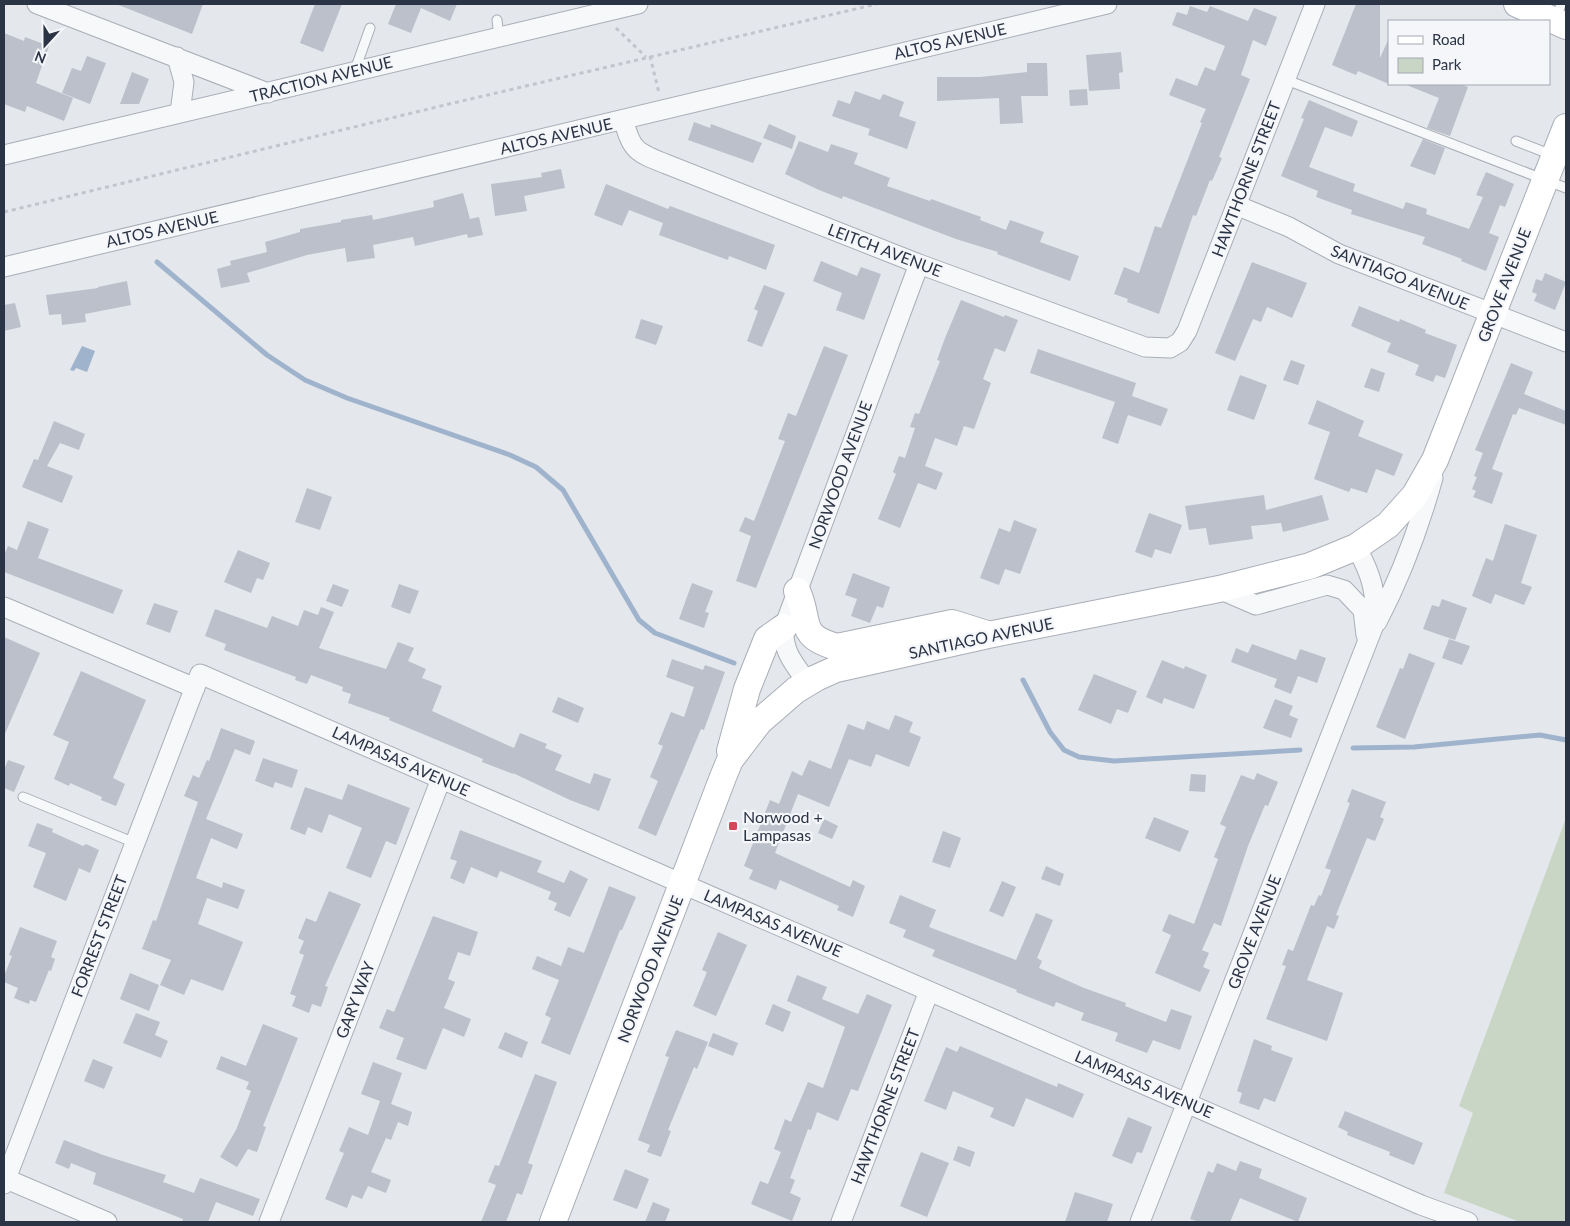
<svg xmlns="http://www.w3.org/2000/svg" width="1570" height="1226" font-family="Lato,sans-serif">
<style>
.green{fill:#c9d6c5}
.water{fill:#9fb4cc}
.lines{fill:none;stroke-linecap:round;stroke-linejoin:round}
.stream{stroke:#9fb4cc;stroke-width:5}
.building{fill:#bbc0ca}
.service-casing{stroke:#a9aeb7;stroke-width:11}
.minor-casing{stroke:#a9aeb7;stroke-width:21}
.secondary-casing{stroke:#a9aeb7;stroke-width:28}
.path{stroke:#c2c5cb;stroke-width:3;stroke-dasharray:4 4;stroke-linecap:butt}
.service{stroke:#f7f8fa;stroke-width:9}
.minor{stroke:#f7f8fa;stroke-width:19}
.secondary{stroke:#fff;stroke-width:26}
.poi-dot{fill:#d1495b;stroke:#f4f6f9;stroke-width:2}
.labels{text-anchor:middle;stroke-width:4.5;stroke-linejoin:round;paint-order:stroke}
.street-label{font-size:16px;fill:#2b3445;stroke:#f4f6f9}
.poi-label{font-size:16px;fill:#2b3445;stroke:#f4f6f9;text-anchor:start}
</style>
<rect width="100%" height="100%" fill="#e4e7ec"/>
<path class="green" d="M1566,818V1222H1520L1444,1193L1473,1113L1459,1106Z"/>
<path class="water" d="M82,346L95,351L87,372L76,368L74,371L70,370Z"/>
<g class="lines">
<path class="stream" d="M157,262L267,355L305,380L347,398L510,455L536,467L563,490L639,620L655,633L734,663
M1023,680L1050,732L1064,750L1079,757L1114,761L1300,750
M1353,748L1414,747L1540,735L1566,740"/>
</g>
<path class="building" d="M116,4H203L192,34Z
M315,4H342L323,52L300,43Z
M396,4H457L450,21L421,8L411,33L388,24Z
M1356,4H1380V58L1389,38V84L1358,71L1356,75L1332,65Z
M1190,6L1207,12L1210,6L1248,21L1254,8L1277,17L1266,46L1253,40L1241,75L1250,79L1219,157L1222,158L1212,181L1210,180L1196,216L1193,215L1159,314L1127,302L1128,299L1114,294L1124,267L1139,273L1155,226L1161,228L1202,123L1200,122L1206,109L1169,95L1176,78L1197,86L1205,67L1215,71L1225,46L1172,25L1177,12L1187,15Z
M4,33L24,41L25,37L49,46L36,83L73,98L64,121L27,106L25,112L4,104Z
M1121,52L1123,72L1119,73L1120,89L1089,91L1086,55Z
M87,56L106,63L90,104L62,93L72,68L81,71Z
M1027,63H1047L1048,96H1021L1023,123L1000,124L999,98L937,101V77H980L1027,72Z
M132,72L149,79L139,104H120Z
M1404,84H1460L1468,87L1450,136L1427,128L1439,98Z
M1087,89L1088,105L1070,106L1069,90Z
M855,91L880,100L883,94L904,102L899,116L916,122L907,149L868,135L870,129L832,116L838,100L850,104Z
M1309,100L1358,121L1352,137L1325,127L1309,167L1355,184L1353,191L1403,209L1406,202L1427,209L1426,214L1469,229L1483,197L1476,195L1486,172L1514,184L1505,207L1500,205L1489,233L1499,237L1486,271L1461,261L1462,259L1422,244L1425,237L1351,214L1352,210L1316,197L1318,191L1281,176L1304,119L1301,118Z
M694,122L710,128L711,124L762,143L753,163L688,140Z
M769,124L796,136L792,149L763,138Z
M1423,139L1445,148L1435,175L1410,166Z
M799,141L828,152L831,144L858,153L854,164L890,178L887,186L930,201L931,199L981,217L980,220L1006,230L1010,220L1044,232L1040,242L1079,256L1070,281L997,254L998,252L956,239L843,196L842,199L819,190L785,174Z
M561,169L565,188L524,196L527,211L495,216L491,184L542,177L541,173Z
M606,184L668,209L670,206L775,245L766,270L729,256L728,260L659,235L663,223L629,210L622,226L594,215Z
M463,193L470,219L479,217L483,235L468,238L467,234L415,246L413,237L373,245L375,258L347,262L345,248L307,255L247,273L250,282L221,288L217,269L231,265L230,261L267,252L265,242L300,232V229L341,222V220L372,215L373,220L434,207L433,201Z
M821,261L857,276L861,267L881,274L864,320L836,310L842,293L813,281Z
M1252,262L1307,283L1292,318L1267,307L1261,322L1253,319L1235,361L1215,353Z
M1545,273L1566,282L1555,310L1534,301L1537,294L1532,292L1536,279L1542,281Z
M127,281L131,305L85,314L86,322L62,325L61,314L49,315L46,295L98,288V287Z
M764,285L785,293L762,347L747,341L758,311L754,309Z
M961,300L1004,317L1005,315L1018,320L1005,352L995,348L983,379L991,383L974,429L964,426L957,446L935,438L925,466L943,473L936,490L918,483L900,528L878,519L896,474L893,472L899,456L905,458L915,428L910,427L915,413L919,414L940,361L937,360L945,338Z
M15,303L21,327L4,331V305Z
M1359,306L1399,322L1400,319L1426,330L1425,333L1457,345L1445,378L1436,375L1433,382L1415,375L1419,365L1387,352L1391,343L1351,326Z
M641,319L663,326L656,345L635,338Z
M824,346L848,355L756,588L736,581L751,536L739,531L745,517L754,521L785,441L778,439L788,413L796,416Z
M1038,349L1136,383L1132,396L1168,409L1161,426L1128,415L1118,444L1102,438L1115,402L1030,373Z
M1291,360L1305,365L1298,385L1283,380Z
M1511,363L1533,372L1524,394L1566,411V425L1519,408L1516,415L1513,414L1492,469L1503,473L1492,504L1473,497L1476,491L1472,489L1477,477L1474,476L1483,453L1475,450Z
M1371,368L1385,373L1379,392L1364,387Z
M1240,375L1267,385L1254,420L1227,410Z
M1317,400L1364,421L1358,436L1403,454L1394,476L1376,469L1367,493L1351,488L1349,492L1314,479L1330,432L1308,424Z
M54,421L85,434L79,450L60,443L47,466L73,476L62,503L22,487L34,459L38,460Z
M307,488L332,497L320,530L295,522Z
M1264,495L1266,510L1322,495L1329,520L1283,532L1281,523L1251,526L1253,539L1209,545L1206,528L1189,530L1185,506Z
M1149,513L1182,525L1171,554L1155,549L1152,558L1135,552Z
M1014,520L1037,529L1020,574L1005,569L999,585L980,578L999,528L1010,532Z
M28,521L49,529L38,558L123,590L113,614L4,572V555L8,546L17,550Z
M1505,524L1537,535L1521,583L1532,587L1524,605L1495,594L1491,604L1472,596L1486,558L1493,561Z
M238,550L270,563L263,580L257,578L251,593L224,582Z
M853,573L890,587L883,608L877,606L870,623L851,616L857,599L845,595Z
M692,583L713,591L705,612L709,613L704,628L679,619Z
M333,584L349,590L342,607L326,601Z
M399,584L419,591L410,614L391,607Z
M1442,599L1467,608L1455,640L1423,629L1432,605L1439,607Z
M154,603L178,611L170,633L146,624Z
M321,607L334,612L319,648L386,669L398,642L414,648L408,661L426,669L422,678L442,686L432,711L514,748L520,733L547,744L545,748L562,755L555,770L590,784L594,773L611,779L599,811L570,800L513,773V774L482,762L483,759L389,720L390,718L348,703L351,694L342,691L343,687L311,675L307,684L295,680L296,677L224,650L226,644L205,636L215,609L267,628L272,616L298,626L304,610L318,615Z
M4,637L40,653L4,736Z
M1449,639L1470,646L1462,665L1442,658Z
M1252,644L1296,660L1300,649L1326,658L1317,683L1298,676L1291,694L1274,687L1277,679L1231,662L1236,648L1248,653Z
M1409,653L1435,663L1405,739L1376,727L1400,668L1403,669Z
M672,659L703,670L705,665L725,672L704,730L701,729L656,836L638,828L658,781L650,777L663,746L658,744L671,712L684,717L694,687L666,677Z
M1162,660L1184,669L1185,666L1207,675L1194,709L1164,698L1162,704L1146,697Z
M81,671L146,700L113,778L125,784L116,806L101,800L102,797L70,783L69,786L54,779L69,742L53,735Z
M1094,674L1137,691L1128,713L1117,709L1111,724L1078,710Z
M558,697L584,708L578,723L552,712Z
M1275,699L1293,706L1289,715L1298,719L1291,738L1263,728Z
M895,715L913,722L909,732L921,737L909,767L876,754L871,767L849,759L829,807L798,794L775,853L850,887L853,880L865,886L853,917L837,910L839,906L780,880L776,890L749,879L753,870L744,866L759,828L770,800L779,804L792,771L802,776L809,760L831,769L848,724L864,730L867,721L889,730Z
M221,728L255,741L250,755L235,749L206,819L243,834L237,849L211,838L196,878L222,888L223,882L245,890L238,909L207,898L198,924L243,942L223,991L191,979L184,995L160,985L171,960L142,949L153,920L156,921L198,802L184,796L193,775L199,778L207,760L209,761Z
M263,758L298,770L292,788L275,782L273,788L255,781Z
M8,760L25,766L14,792L4,788V770Z
M1257,773L1278,782L1268,806L1265,805L1248,846L1221,926L1214,923L1202,950L1209,953L1203,967L1210,970L1200,992L1155,973L1171,935L1162,931L1169,914L1194,924L1218,859L1214,857L1226,827L1220,824L1241,775L1254,780Z
M1191,774L1206,775L1205,792L1189,791Z
M348,784L410,808L396,845L386,841L371,878L346,868L362,828L329,814L322,833L308,827L305,835L290,829L305,787L342,800Z
M1352,789L1386,802L1380,817L1384,819L1375,841L1367,838L1336,915L1339,916L1334,929L1327,926L1307,980L1343,993L1327,1041L1266,1019L1286,966L1282,965L1288,949L1293,951L1311,905L1314,906L1319,895L1321,896L1331,870L1325,868L1350,803L1347,802Z
M1154,817L1189,831L1180,852L1145,838Z
M824,819L838,826L832,839L818,833Z
M37,823L53,829L52,832L83,846L86,844L99,850L90,873L79,868L66,901L33,887L46,853L28,846Z
M460,830L542,861L537,872L564,883L570,870L588,879L570,917L554,910L557,903L548,899L551,892L500,871L497,878L471,867L464,884L450,878L457,861L450,859Z
M943,831L961,838L950,868L932,862Z
M1046,866L1064,874L1060,886L1041,879Z
M1002,881L1016,887L1003,917L989,911Z
M609,886L636,897L622,930H620L570,1055L541,1043L551,1018L545,1015L559,980L532,969L537,956L561,966L568,947L584,953Z
M329,891L361,904L325,986L328,987L321,1007L312,1004L309,1013L292,1006L296,996L290,994L304,955L299,953L304,941L298,938L306,918L316,922Z
M900,895L936,910L929,927L1016,960L1036,913L1053,920L1037,958L1042,961L1039,968L1084,988L1126,1003L1125,1006L1166,1022L1171,1009L1192,1016L1180,1050L1153,1040L1147,1053L1115,1041L1118,1033L1081,1020L1084,1013L1056,1002L1054,1007L1016,992L1017,990L932,956L935,950L903,937L906,930L889,923Z
M433,916L478,932L470,956L458,952L448,979L455,982L444,1008L471,1019L464,1037L443,1028L426,1070L396,1059L404,1038L379,1028L387,1009L394,1012Z
M20,927L57,941L51,957L55,959L51,971L49,970L36,1002L30,1000L29,1004L14,998L18,988L4,982V976L12,956L9,955Z
M718,932L747,945L716,1016L693,1006L707,972L702,970Z
M130,973L159,985L149,1011L120,999Z
M797,975L827,987L822,999L858,1014L867,994L892,1005L858,1091L851,1089L838,1121L817,1112L811,1130L808,1129L790,1178L795,1180L790,1193L801,1198L792,1221L751,1204L760,1181L768,1184L781,1152L774,1149L785,1119L791,1122L808,1082L823,1088L845,1027L787,1001Z
M773,1004L791,1012L783,1032L765,1024Z
M136,1013L160,1022L155,1035L168,1041L161,1058L123,1043Z
M263,1024L298,1038L263,1126L266,1127L257,1152L248,1149L237,1167L220,1157L236,1130L251,1091L246,1089L249,1082L216,1069L221,1056L246,1066Z
M676,1030L708,1042L697,1069L694,1067L668,1130L671,1131L661,1157L647,1152L650,1145L638,1140L669,1057L665,1056Z
M505,1032L528,1042L522,1058L498,1048Z
M713,1033L738,1043L733,1056L708,1046Z
M1254,1039L1272,1046L1271,1050L1293,1058L1275,1102L1264,1098L1259,1110L1239,1103L1242,1093L1237,1091Z
M960,1046L1057,1087L1058,1083L1084,1094L1073,1118L1026,1098L1014,1127L990,1117L994,1108L953,1091L946,1110L924,1101L946,1047L957,1052Z
M93,1059L113,1067L104,1089L84,1081Z
M373,1062L402,1073L391,1104L412,1112L408,1126L398,1122L391,1140L386,1138L371,1172L391,1180L386,1193L368,1186L362,1199L352,1195L347,1208L325,1199L344,1153L339,1151L349,1127L368,1135L380,1101L361,1094Z
M535,1074L557,1082L528,1163L533,1165L522,1195L517,1193L506,1222H481L496,1185L488,1182L495,1165L499,1166Z
M1345,1111L1423,1143L1414,1165L1389,1155L1390,1152L1347,1135L1348,1132L1338,1127Z
M1128,1117L1152,1127L1142,1153L1137,1152L1132,1164L1112,1156Z
M64,1140L103,1155L166,1175L163,1182L194,1193L200,1178L260,1199L253,1216L216,1202L208,1222H182L183,1219L93,1184L96,1173L71,1163L69,1169L55,1163Z
M958,1146L975,1152L970,1167L953,1160Z
M921,1152L949,1163L927,1217L900,1206Z
M1240,1161L1262,1169L1259,1178L1307,1198L1298,1222L1240,1198L1230,1222H1199L1190,1219L1208,1171L1213,1173L1217,1163L1236,1171Z
M625,1169L649,1179L637,1209L613,1200Z
M1075,1192L1113,1204L1107,1222H1065Z
M653,1202L670,1209L665,1222H645Z"/>
<g class="lines">
<g class="service-casing">
<path id="service" d="M497,20L499,37
M1556,20L1561,4
M355,70L370,28
M1284,79L1566,188
M1516,141L1552,155
M23,797L135,843"/>
</g>
<g class="minor-casing">
<path id="minor" d="M37,4L268,93
M177,57L184,82L180,113
M624,120C630,150 638,153 666,164L919,264L1145,347L1170,348L1180,342L1187,331L1315,4
M4,155L638,4
M1236,205L1289,227L1339,254L1566,342
M4,267L1107,4
M1219,589L1256,605L1327,585L1344,590L1363,610L1366,635
M4,607L195,688
M1377,622C1401,576 1419,528 1433,478
M808,683C794,664 782,651 784,627L919,264
M4,1178L107,1222
M4,1184L200,674L1421,1205L1468,1222
M269,1222L441,779
M841,1222L929,991
M1140,1222L1374,625C1378,595 1371,573 1356,547"/>
</g>
<g class="secondary-casing">
<path id="secondary" d="M1517,4L1566,26
M797,591C811,621 796,636 837,647L952,623L987,634
M730,751L747,689L767,639L784,627
M553,1222L723,777L730,760L759,722L796,690L816,678L836,669L988,635L1219,589L1310,566L1356,547L1388,525L1415,495L1435,460L1566,127"/>
</g>
<path class="path" d="M616,28L646,57
M650,56L659,93
M4,212L449,104L877,4"/>
<use href="#service" class="service"/>
<use href="#minor" class="minor"/>
<use href="#secondary" class="secondary"/>
</g>
<rect class="poi-dot" x="728" y="821" width="10" height="10" rx="2.5"/>
<g class="labels">
<g class="street-label">
<text transform="translate(950 41) rotate(-13)" y="6">ALTOS AVENUE</text>
<text transform="translate(321 79) rotate(-14)" y="6">TRACTION AVENUE</text>
<text transform="translate(556 136) rotate(-13)" y="6">ALTOS AVENUE</text>
<text transform="translate(1246 179) rotate(-69)" y="6">HAWTHORNE STREET</text>
<text transform="translate(162 229) rotate(-13)" y="6">ALTOS AVENUE</text>
<text transform="translate(885 250) rotate(21)" y="6">LEITCH AVENUE</text>
<text transform="translate(1400 277) rotate(22)" y="6">SANTIAGO AVENUE</text>
<text transform="translate(1504 285) rotate(-69)" y="6">GROVE AVENUE</text>
<text transform="translate(840 475) rotate(-70)" y="6">NORWOOD AVENUE</text>
<text transform="translate(981 638) rotate(-12)" y="6">SANTIAGO AVENUE</text>
<text transform="translate(401 761) rotate(24)" y="6">LAMPASAS AVENUE</text>
<text transform="translate(773 923) rotate(23)" y="6">LAMPASAS AVENUE</text>
<text transform="translate(1254 932) rotate(-69)" y="6">GROVE AVENUE</text>
<text transform="translate(99 936) rotate(-69)" y="6">FORREST STREET</text>
<text transform="translate(650 969) rotate(-69)" y="6">NORWOOD AVENUE</text>
<text transform="translate(355 1000) rotate(-69)" y="6">GARY WAY</text>
<text transform="translate(1144 1084) rotate(23)" y="6">LAMPASAS AVENUE</text>
<text transform="translate(885 1106) rotate(-69)" y="6">HAWTHORNE STREET</text>
</g>
<g class="poi-label">
<text x="743" y="823">Norwood +<tspan x="743" dy="18">Lampasas</tspan></text>
</g>
</g>
<rect width="1570" height="1226" fill="none" stroke="#2b3445" stroke-width="10"/>
<rect x="1388" y="20" width="162" height="65" fill="#f4f6f9" stroke="#a4a8b1"/>
<rect x="1398" y="36" width="25" height="8" fill="#ffffff" stroke="#a4a8b1"/>
<text x="1432" y="45" font-size="15" fill="#2b3445">Road</text>
<rect x="1398" y="58" width="25" height="15" fill="#c9d6c5" stroke="#a4a8b1"/>
<text x="1432" y="70" font-size="15" fill="#2b3445">Park</text>
<g transform="translate(45 45) rotate(201)" stroke="#f4f6f9" stroke-width="4" paint-order="stroke">
<path d="M0-4L9 19L0 12L-9 19Z" fill="#2b3445"/>
<text y="-8" font-size="14" font-weight="bold" text-anchor="middle" fill="#2b3445">N</text>
</g>
</svg>
